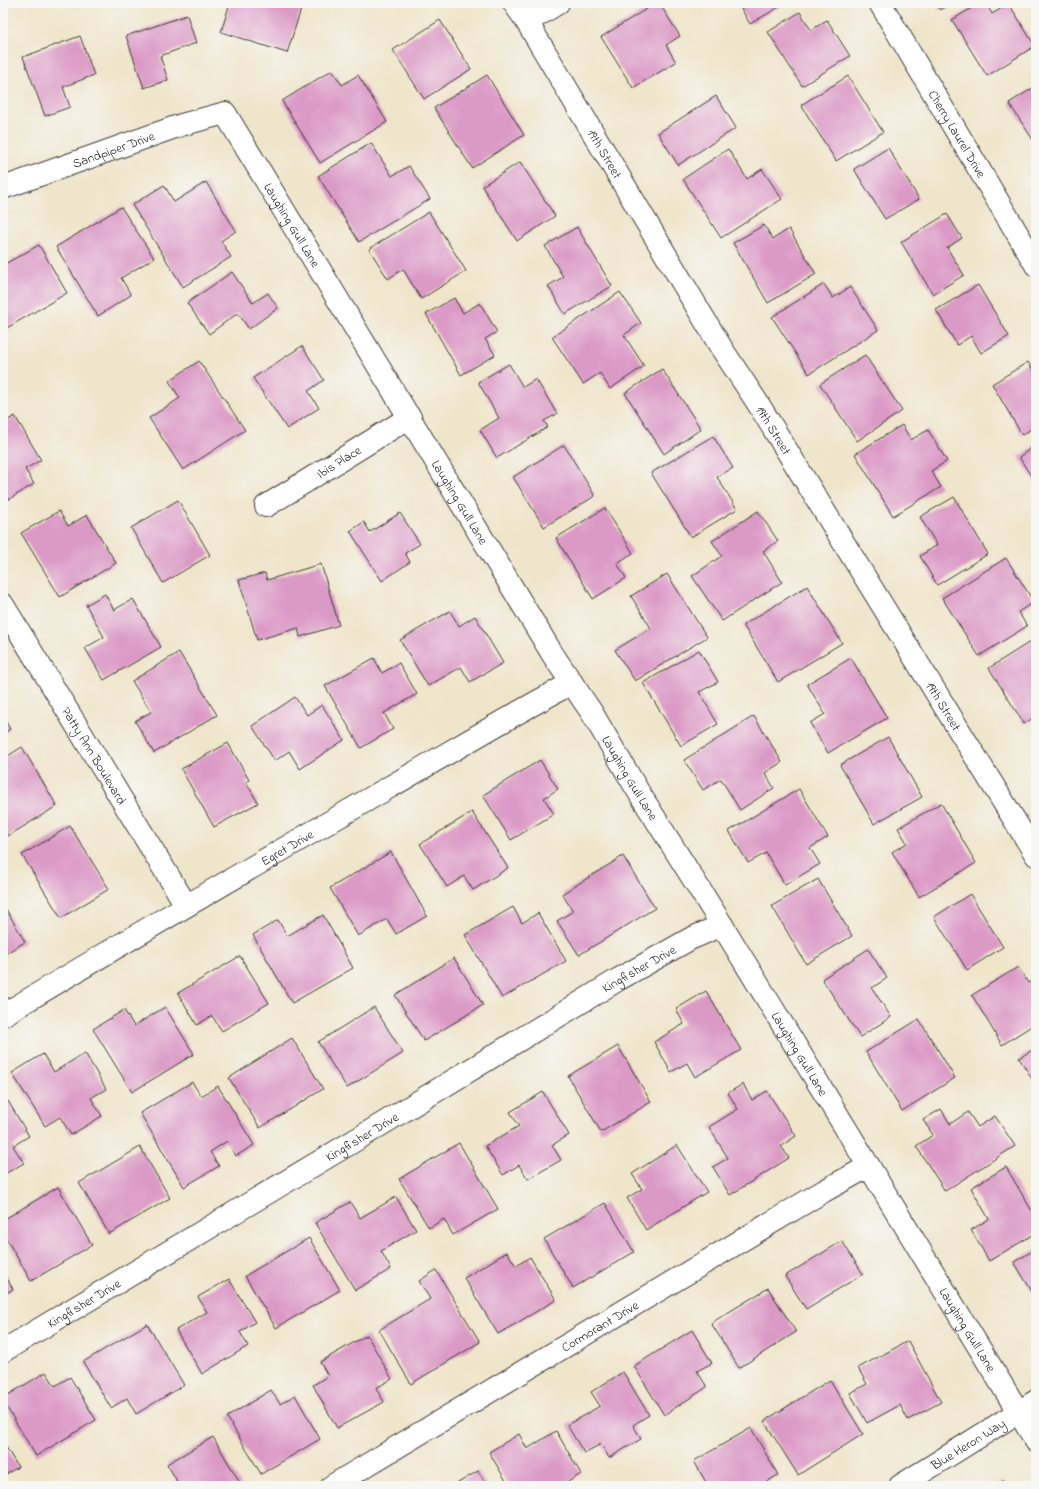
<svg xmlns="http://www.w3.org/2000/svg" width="1039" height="1489" font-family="'Indie Flower',sans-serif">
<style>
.building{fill:#db9ac6}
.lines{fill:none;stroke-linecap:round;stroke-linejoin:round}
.street-casing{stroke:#3c3a36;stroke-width:24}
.secondary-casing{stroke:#3c3a36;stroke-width:24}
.street{stroke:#fff;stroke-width:22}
.secondary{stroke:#fff;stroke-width:22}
.labels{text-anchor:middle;stroke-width:3.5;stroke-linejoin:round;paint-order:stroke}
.street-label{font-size:13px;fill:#1c1c1c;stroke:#f6f6f2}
</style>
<rect width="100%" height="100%" fill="#f6f6f2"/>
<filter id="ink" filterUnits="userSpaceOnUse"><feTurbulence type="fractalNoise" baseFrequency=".025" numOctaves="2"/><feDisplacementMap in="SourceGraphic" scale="8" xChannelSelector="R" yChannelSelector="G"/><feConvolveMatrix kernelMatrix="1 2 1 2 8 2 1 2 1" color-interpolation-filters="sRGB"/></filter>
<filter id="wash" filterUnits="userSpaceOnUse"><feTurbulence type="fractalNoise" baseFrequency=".012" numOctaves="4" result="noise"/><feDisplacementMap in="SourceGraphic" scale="16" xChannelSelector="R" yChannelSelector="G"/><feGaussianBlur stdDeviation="0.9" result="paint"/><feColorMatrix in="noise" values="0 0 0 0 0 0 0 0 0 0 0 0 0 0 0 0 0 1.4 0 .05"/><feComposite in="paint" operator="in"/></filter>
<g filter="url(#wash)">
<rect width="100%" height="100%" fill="#efe5cb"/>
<g id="blocks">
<path class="building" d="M230,3H303L287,53L221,32Z
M656,3H659L680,36L666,45L676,62L633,88L601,37Z
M738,3H786L750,24Z
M935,3H951L940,10Z
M980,3H986L992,14L1009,4L1035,46L987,76L952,20Z
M800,12L811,30L827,20L850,56L802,86L768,32Z
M187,15L196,43L160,56L168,80L144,88L126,36Z
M440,20L471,69L424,99L393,50Z
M80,36L94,75L63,87L70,107L45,116L23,57Z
M332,70L342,85L358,75L387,122L320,163L282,101Z
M487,75L524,135L472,168L434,108Z
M848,76L883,132L836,161L801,105Z
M1036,86V142L1035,143L1009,103Z
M716,96L736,128L678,165L658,133Z
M371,143L392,176L409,166L430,199L359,242L318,176Z
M888,148L919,199L885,219L854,169Z
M728,149L747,179L762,169L782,199L721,238L683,179Z
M520,162L555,216L517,241L482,186Z
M206,182L236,231L221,241L231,257L183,287L132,205L164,185L174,202Z
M121,207L154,258L121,278L131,295L98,316L56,247Z
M429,212L466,271L421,299L403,269L388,279L369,249Z
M947,214L962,238L947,248L964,275L933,294L901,242Z
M764,225L773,239L789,229L816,274L768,303L733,243Z
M577,227L612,286L565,314L548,286L563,277L545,246Z
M39,245L67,293L5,329L3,326V265Z
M232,272L253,303L268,293L278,308L249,329L238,313L209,334L187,303Z
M824,284L833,298L850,287L878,330L809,374L772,317Z
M978,285L1009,336L981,353L971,336L957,345L936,310Z
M620,292L641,323L624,335L644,366L610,389L600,373L583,384L552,337Z
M454,298L463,313L480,303L497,332L485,339L495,355L461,375L426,314Z
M302,346L324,380L308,391L319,408L287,429L253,378Z
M865,355L902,411L857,441L820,384Z
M199,361L245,430L183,470L149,418L180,398L169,381Z
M1028,362L1036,375V426L1022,435L992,384Z
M509,364L523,387L536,379L557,414L544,421L548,427L497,458L480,430L499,418L478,382Z
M662,369L701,429L664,454L625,393Z
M15,416L41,460L25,469L34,484L3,503V423Z
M902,425L911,440L928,430L947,461L931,471L941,487L893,516L855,454Z
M713,436L733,468L717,477L737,509L691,537L651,473Z
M564,445L595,496L544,527L513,477Z
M1036,445V484L1019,457Z
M954,497L988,554L937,585L920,556L937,545L920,517Z
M178,500L210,555L163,583L131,528Z
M605,508L633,553L617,563L626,578L593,599L556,538Z
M59,511L68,526L87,515L116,563L60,597L21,533Z
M758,511L778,541L763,551L782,582L722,621L692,576L722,556L712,541Z
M400,513L420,544L405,553L410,562L382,581L350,531L364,522L370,532Z
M1006,558L1034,602L1018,612L1027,626L979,656L942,598Z
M321,564L339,625L300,637L298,628L257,640L239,580L265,573L267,580Z
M667,574L707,637L635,681L615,650L651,628L631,596Z
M807,586L842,643L778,682L743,625Z
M105,594L114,610L133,599L161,647L104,680L85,648L104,637L86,605Z
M450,611L459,626L475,616L503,663L470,682L461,667L428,686L400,640Z
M1036,638V716L1024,724L989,668Z
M699,650L718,682L699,692L718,724L681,746L643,683Z
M179,652L217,715L154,753L135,721L151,712L132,681Z
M374,658L382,673L399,663L417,694L384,713L393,729L361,748L325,686Z
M851,658L887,718L828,753L810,723L825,714L807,684Z
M295,697L307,715L322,705L344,740L300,769L289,751L275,761L252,726Z
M754,716L782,762L765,773L774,788L740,810L721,779L703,790L684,760Z
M3,717L10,729L3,734Z
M888,737L922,797L874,824L840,765Z
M228,743L249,780L246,782L258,803L214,827L181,769Z
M22,747L57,806L8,836L3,827V759Z
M540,760L558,789L544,798L554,814L511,840L483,795Z
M799,789L828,837L810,848L820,864L785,885L766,853L748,863L729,831Z
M941,803L976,863L919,897L892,852L907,843L898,828Z
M472,812L508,868L473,890L464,876L447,887L420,844Z
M70,826L109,889L61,918L22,855Z
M391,852L427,916L396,934L387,919L358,936L330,888Z
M623,856L655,908L579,955L557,921L573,911L562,894Z
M818,879L852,936L806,964L772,906Z
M970,894L1003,947L967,970L934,917Z
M3,904L25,942L3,955Z
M513,907L522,923L538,913L566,961L502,998L465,935Z
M323,915L353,968L292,1003L253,935L278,920L287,936Z
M868,949L887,978L872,988L891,1017L860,1037L822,979Z
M240,956L269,1003L222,1031L212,1016L197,1025L178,993Z
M454,958L483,1005L424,1041L395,995Z
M1018,967L1028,983L1036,978V1023L1002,1045L972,995Z
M706,991L741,1050L695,1077L687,1063L671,1072L654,1042L684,1024L676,1009Z
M165,1007L194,1054L132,1092L93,1029L124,1010L134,1026Z
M374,1007L403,1053L347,1088L318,1042Z
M919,1019L955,1078L902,1111L866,1052Z
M292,1038L323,1089L260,1128L229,1078Z
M618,1046L651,1102L601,1132L568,1076Z
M1036,1048V1085L1019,1058Z
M85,1053L106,1089L91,1098L102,1116L71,1135L60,1117L45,1126L12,1073L43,1054L54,1072Z
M192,1082L201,1096L218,1086L254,1145L236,1156L227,1141L210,1152L219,1166L184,1187L140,1113Z
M743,1084L752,1100L767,1091L796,1136L781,1146L789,1158L730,1195L713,1167L728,1158L709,1127L738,1109L728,1093Z
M543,1092L569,1135L552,1145L561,1160L528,1179L519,1165L503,1175L485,1146L519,1126L510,1112Z
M8,1101L29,1136L13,1146L24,1163L3,1175V1105Z
M941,1109L950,1124L968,1112L978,1127L995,1116L1015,1146L945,1191L916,1146L933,1135L923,1120Z
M459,1143L498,1209L453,1235L444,1219L429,1228L399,1179Z
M677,1145L707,1192L646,1230L627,1198L642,1189L632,1174Z
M140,1147L170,1198L109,1234L79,1183Z
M1006,1167L1036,1218V1233L989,1261L971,1230L989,1219L971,1188Z
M58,1187L92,1245L31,1281L3,1233V1220Z
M396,1197L416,1230L381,1251L391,1269L355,1290L315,1223L350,1202L360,1218Z
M605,1203L634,1252L573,1288L544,1239Z
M309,1238L340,1290L276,1328L245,1276Z
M842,1241L863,1274L806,1309L785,1276Z
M1036,1249V1298L1014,1262Z
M507,1252L516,1266L530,1257L556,1300L498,1334L464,1278Z
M436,1270L480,1342L411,1384L379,1330L430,1299L419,1281Z
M3,1272L13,1289L3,1295Z
M229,1279L255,1322L240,1332L248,1346L202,1374L176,1330L207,1312L198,1297Z
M768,1288L796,1332L739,1368L711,1323Z
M147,1324L184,1385L136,1414L127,1398L111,1408L83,1362Z
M692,1330L712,1363L697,1371L707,1387L664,1415L634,1366Z
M367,1335L392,1379L376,1388L384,1402L337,1428L313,1385L328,1376L320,1362Z
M908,1341L941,1402L908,1420L900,1405L867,1423L850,1393L867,1384L858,1368Z
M46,1372L55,1386L70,1377L96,1420L36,1456L3,1401V1398Z
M623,1372L649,1415L633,1425L641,1439L609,1458L601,1444L584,1453L567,1425L600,1406L591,1392Z
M830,1380L863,1434L798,1475L764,1421Z
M271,1390L280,1404L295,1395L320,1439L261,1474L227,1417Z
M751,1428L778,1475L760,1486H708L694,1461Z
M556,1431L581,1474L561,1486H509L489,1452L519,1434L527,1449Z
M213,1437L242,1486H168L177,1481L167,1464Z
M3,1442L18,1467L3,1476Z
M478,1471L487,1486H453Z
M1003,1481L1006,1486H995Z"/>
</g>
</g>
<g filter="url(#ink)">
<use href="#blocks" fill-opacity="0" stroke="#3c3a36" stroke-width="1"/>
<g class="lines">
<g class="street-casing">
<g id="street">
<path id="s1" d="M880,3L1036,265"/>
<path d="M527,22L558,3"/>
<path id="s2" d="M3,188L181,125L225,113L553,655L592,713L638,791L722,925L1036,1441"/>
<path id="s3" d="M266,506L410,417"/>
<path id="s4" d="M3,605L186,905"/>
<path id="s5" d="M3,1015C131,938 259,863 388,788C449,753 509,716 572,683"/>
<path id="s6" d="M3,1351L364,1135L619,979L690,939L722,925"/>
<path id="s7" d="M332,1486L824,1191L869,1166"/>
<path id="s8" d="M900,1486L1036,1401"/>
</g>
</g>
<g class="secondary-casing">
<g id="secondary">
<path id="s9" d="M514,3L527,22L722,349L757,402L1036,855"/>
</g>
</g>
<use href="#street" class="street"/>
<use href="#secondary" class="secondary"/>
</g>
</g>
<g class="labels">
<g class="street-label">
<text dy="5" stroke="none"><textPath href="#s1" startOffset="152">Cherry Laurel Drive</textPath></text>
<text dy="5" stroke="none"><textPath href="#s2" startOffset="117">Sandpiper Drive</textPath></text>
<text dy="5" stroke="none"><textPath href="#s9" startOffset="176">19th Street</textPath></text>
<text dy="5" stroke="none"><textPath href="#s2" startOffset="365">Laughing Gull Lane</textPath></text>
<text dy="5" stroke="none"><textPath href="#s9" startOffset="500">19th Street</textPath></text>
<text dy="5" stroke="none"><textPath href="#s3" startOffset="85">Ibis Place</textPath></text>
<text dy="5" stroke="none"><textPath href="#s2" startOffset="689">Laughing Gull Lane</textPath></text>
<text dy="5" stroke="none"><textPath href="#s9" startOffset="824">19th Street</textPath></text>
<text dy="5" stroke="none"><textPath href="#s4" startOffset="176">Patty Ann Boulevard</textPath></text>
<text dy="5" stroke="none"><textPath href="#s2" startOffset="1013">Laughing Gull Lane</textPath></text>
<text dy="5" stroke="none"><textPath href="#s5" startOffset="330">Egret Drive</textPath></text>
<text dy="5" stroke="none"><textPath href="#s6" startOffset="742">Kingfisher Drive</textPath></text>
<text dy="5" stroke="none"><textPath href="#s2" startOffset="1337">Laughing Gull Lane</textPath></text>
<text dy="5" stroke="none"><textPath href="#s6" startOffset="418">Kingfisher Drive</textPath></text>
<text dy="5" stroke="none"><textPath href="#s6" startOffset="94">Kingfisher Drive</textPath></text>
<text dy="5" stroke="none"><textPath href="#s7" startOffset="312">Cormorant Drive</textPath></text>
<text dy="5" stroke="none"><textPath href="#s2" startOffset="1660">Laughing Gull Lane</textPath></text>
<text dy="5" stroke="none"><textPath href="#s8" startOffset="80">Blue Heron Way</textPath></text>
</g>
</g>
<rect width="1039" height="1489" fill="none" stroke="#f6f6f2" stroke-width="16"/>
</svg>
